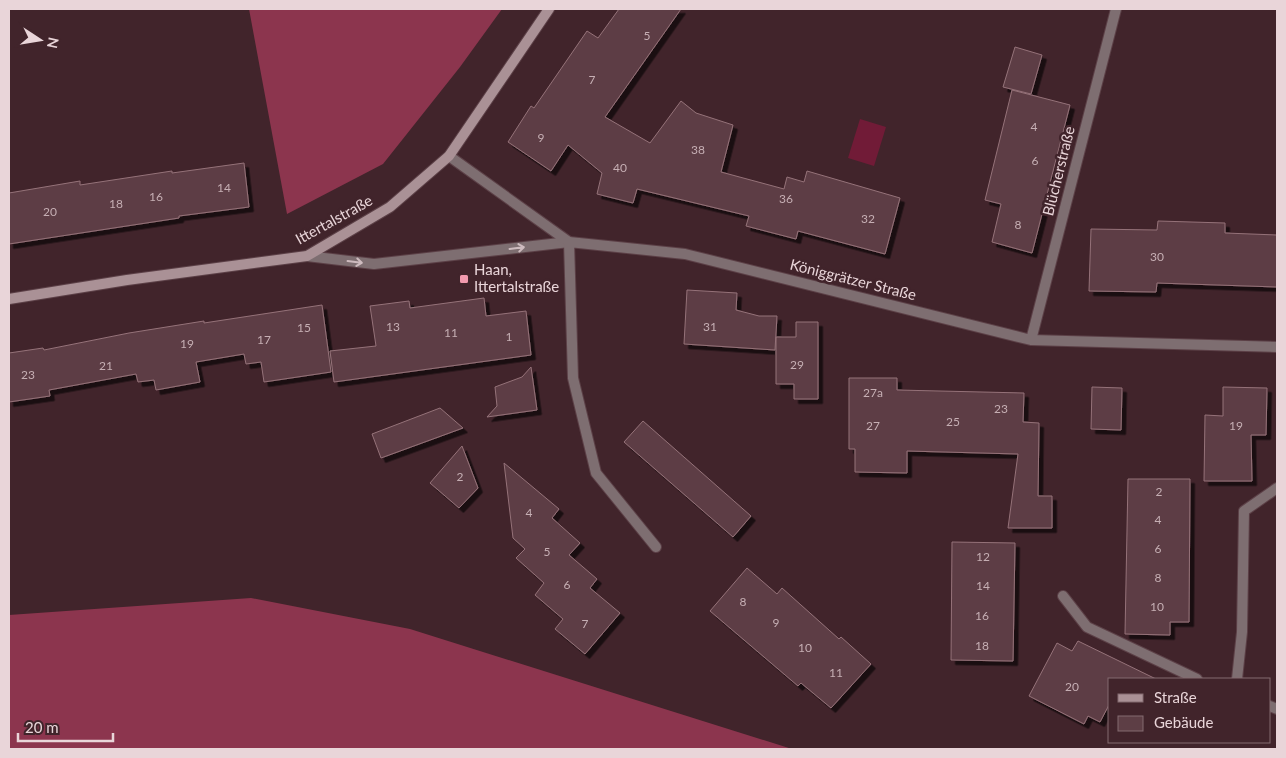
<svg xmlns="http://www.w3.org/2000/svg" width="1286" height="758" font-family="Lato,sans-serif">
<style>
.forest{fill:#8c354e}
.water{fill:#711b37}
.building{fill:#5d3e45;stroke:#957279;filter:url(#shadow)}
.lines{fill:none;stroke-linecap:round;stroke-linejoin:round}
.lane-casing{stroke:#5c4047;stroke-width:12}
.street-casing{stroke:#5c4047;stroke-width:12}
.secondary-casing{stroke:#5c4047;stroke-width:12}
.lane{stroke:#7e6e71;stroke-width:10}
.street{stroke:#7e6e71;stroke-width:10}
.secondary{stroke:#aa9196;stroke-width:10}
.oneway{stroke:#cebbbf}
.poi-dot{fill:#f29aae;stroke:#41242b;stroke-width:2}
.labels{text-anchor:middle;stroke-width:5;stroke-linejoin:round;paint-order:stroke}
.number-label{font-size:12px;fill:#c6afb4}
.street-label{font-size:15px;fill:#e9d5d9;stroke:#41242b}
.poi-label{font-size:15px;fill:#e9d5d9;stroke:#41242b;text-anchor:start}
</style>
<defs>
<filter id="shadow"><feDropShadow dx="4.5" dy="4.5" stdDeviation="0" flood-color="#0009"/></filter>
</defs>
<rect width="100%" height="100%" fill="#41242b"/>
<path class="forest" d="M249,9H502L460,67L383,164L287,214Z
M251,598L410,629L792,749H9V615Z"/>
<path class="water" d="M860,119L886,127L874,166L848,158Z"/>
<path class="building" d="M619,9H681L605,117L650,143L681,101L696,113L733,125L721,172L784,189L787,177L804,182L807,171L900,198L885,254L798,231L796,239L746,226L749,216L637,189L633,203L597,194L602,173L568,145L551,171L508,142L531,106L534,108L587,31L598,38Z
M1015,47L1042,55L1031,94L1003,87Z
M1012,90L1070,105L1032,253L992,242L1001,204L985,200Z
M244,163L249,207L179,216V218L9,244V193L80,181V185L172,171V173Z
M1158,221L1225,223V233L1277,235V287L1157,283L1156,292L1089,291L1091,229L1157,230Z
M687,290L737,293L736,310L759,316H777L775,350L684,344Z
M484,298L486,316L526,311L531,355L334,382L330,351L376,346L370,306L409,301L410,308Z
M322,305L331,372L264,382L261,362L246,364L244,354L196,362L200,382L156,390L154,380L138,382L136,374L49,390L50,396L9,402V353L43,348L44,350L129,333L204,321V323Z
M796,322H818V399H794V384H776V337H796Z
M531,367L537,410L487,417L497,406L495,387L522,377Z
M849,378H897V390L1024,393L1023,422L1039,423L1038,496H1052V528H1008L1018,454L907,451V473L855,472V449H849Z
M1092,387L1122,388L1121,430L1091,429Z
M1223,387L1267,388L1266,435H1251L1252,481H1204L1205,415L1223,416Z
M440,408L463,428L381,458L372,434Z
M643,421L751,516L733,537L624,442Z
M462,446L478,488L459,508L430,483Z
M504,463L559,509L552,518L580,543L569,555L597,579L590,588L620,613L585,654L555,629L563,619L535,595L544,583L516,558L525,549L513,538Z
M1128,479H1190L1189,622H1170V635L1125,634Z
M952,542L1015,543L1013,661L951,660Z
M747,568L777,594L782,588L839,639L841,637L871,664L831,708L801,683L798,686L710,611Z
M1078,641L1156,679H1110V703L1100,722L1088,716L1084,724L1029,696L1057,643L1072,651Z"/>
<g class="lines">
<g class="lane-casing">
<path id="lane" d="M307,256L374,264L569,242"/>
</g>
<g class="street-casing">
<path id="street" d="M449,156L569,242L685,254L1031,340L1277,347
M569,242L573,378L596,473L656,547
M1031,340L1116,9
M1063,596L1087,627L1197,679
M1237,679L1242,632L1244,511L1277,488
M1270,706L1277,709"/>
</g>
<g class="secondary-casing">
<path id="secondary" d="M9,299L127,280L307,256L390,207L449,156L549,9"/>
</g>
<use href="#lane" class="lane"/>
<use href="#street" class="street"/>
<use href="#secondary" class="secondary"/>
</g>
<defs><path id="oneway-shaft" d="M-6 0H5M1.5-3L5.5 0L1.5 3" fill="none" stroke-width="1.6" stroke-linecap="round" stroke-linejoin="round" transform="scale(1.25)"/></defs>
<g class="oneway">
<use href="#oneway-shaft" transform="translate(517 248) rotate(-7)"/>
<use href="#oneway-shaft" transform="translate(355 262) rotate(7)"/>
</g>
<rect class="poi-dot" x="459" y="274" width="10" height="10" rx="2.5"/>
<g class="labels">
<g class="number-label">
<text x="647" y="40">5</text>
<text x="592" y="84">7</text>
<text x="1034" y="131">4</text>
<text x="541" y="142">9</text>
<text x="698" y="154">38</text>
<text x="1035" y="165">6</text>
<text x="620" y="172">40</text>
<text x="224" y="192">14</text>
<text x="156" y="201">16</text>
<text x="786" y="203">36</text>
<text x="116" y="208">18</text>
<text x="50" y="216">20</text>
<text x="868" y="223">32</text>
<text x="1018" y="229">8</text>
<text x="1157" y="261">30</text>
<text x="393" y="331">13</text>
<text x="710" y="331">31</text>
<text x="304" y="332">15</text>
<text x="451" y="337">11</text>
<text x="509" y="341">1</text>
<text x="264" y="344">17</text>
<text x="187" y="348">19</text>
<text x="797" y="369">29</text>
<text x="106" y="370">21</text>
<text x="28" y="379">23</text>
<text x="873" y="397">27a</text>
<text x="1001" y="413">23</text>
<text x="953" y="426">25</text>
<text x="873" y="430">27</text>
<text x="1236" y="430">19</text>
<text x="460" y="481">2</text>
<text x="1159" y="496">2</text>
<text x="529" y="517">4</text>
<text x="1158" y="524">4</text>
<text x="1158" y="553">6</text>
<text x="547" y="556">5</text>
<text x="983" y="561">12</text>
<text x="1158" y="582">8</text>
<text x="567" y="589">6</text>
<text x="983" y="590">14</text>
<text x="743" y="606">8</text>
<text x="1157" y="611">10</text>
<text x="982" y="620">16</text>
<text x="776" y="627">9</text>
<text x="585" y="628">7</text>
<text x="982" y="650">18</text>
<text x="805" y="652">10</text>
<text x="836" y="677">11</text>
<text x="1072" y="691">20</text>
</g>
<g class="street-label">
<text transform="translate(1059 171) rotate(-76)" y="5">Blücherstraße</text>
<text transform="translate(334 220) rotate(-29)" y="5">Ittertalstraße</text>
<text transform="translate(853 280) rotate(14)" y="5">Königgrätzer Straße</text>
</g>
<g class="poi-label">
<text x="474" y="275">Haan,<tspan x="474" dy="17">Ittertalstraße</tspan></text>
</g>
</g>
<rect width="1286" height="758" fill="none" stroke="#e9d5d9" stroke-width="20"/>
<rect x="1108" y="678" width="162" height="65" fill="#41242b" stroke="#846b71"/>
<rect x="1118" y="694" width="25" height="8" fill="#aa9196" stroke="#846b71"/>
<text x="1154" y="703" font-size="15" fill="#e9d5d9">Straße</text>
<rect x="1118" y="716" width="25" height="15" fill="#5d3e45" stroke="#846b71"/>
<text x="1154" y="728" font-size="15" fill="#e9d5d9">Gebäude</text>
<g transform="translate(40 40) rotate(102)" stroke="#41242b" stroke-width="4" paint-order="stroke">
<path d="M0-4L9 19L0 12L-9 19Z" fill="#e9d5d9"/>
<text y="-8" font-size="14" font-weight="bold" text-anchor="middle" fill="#e9d5d9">N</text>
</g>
<path d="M18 733v8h95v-8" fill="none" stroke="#e9d5d9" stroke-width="2.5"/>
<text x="25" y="733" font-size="15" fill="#e9d5d9" stroke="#41242b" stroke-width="4" paint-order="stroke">20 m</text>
</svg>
